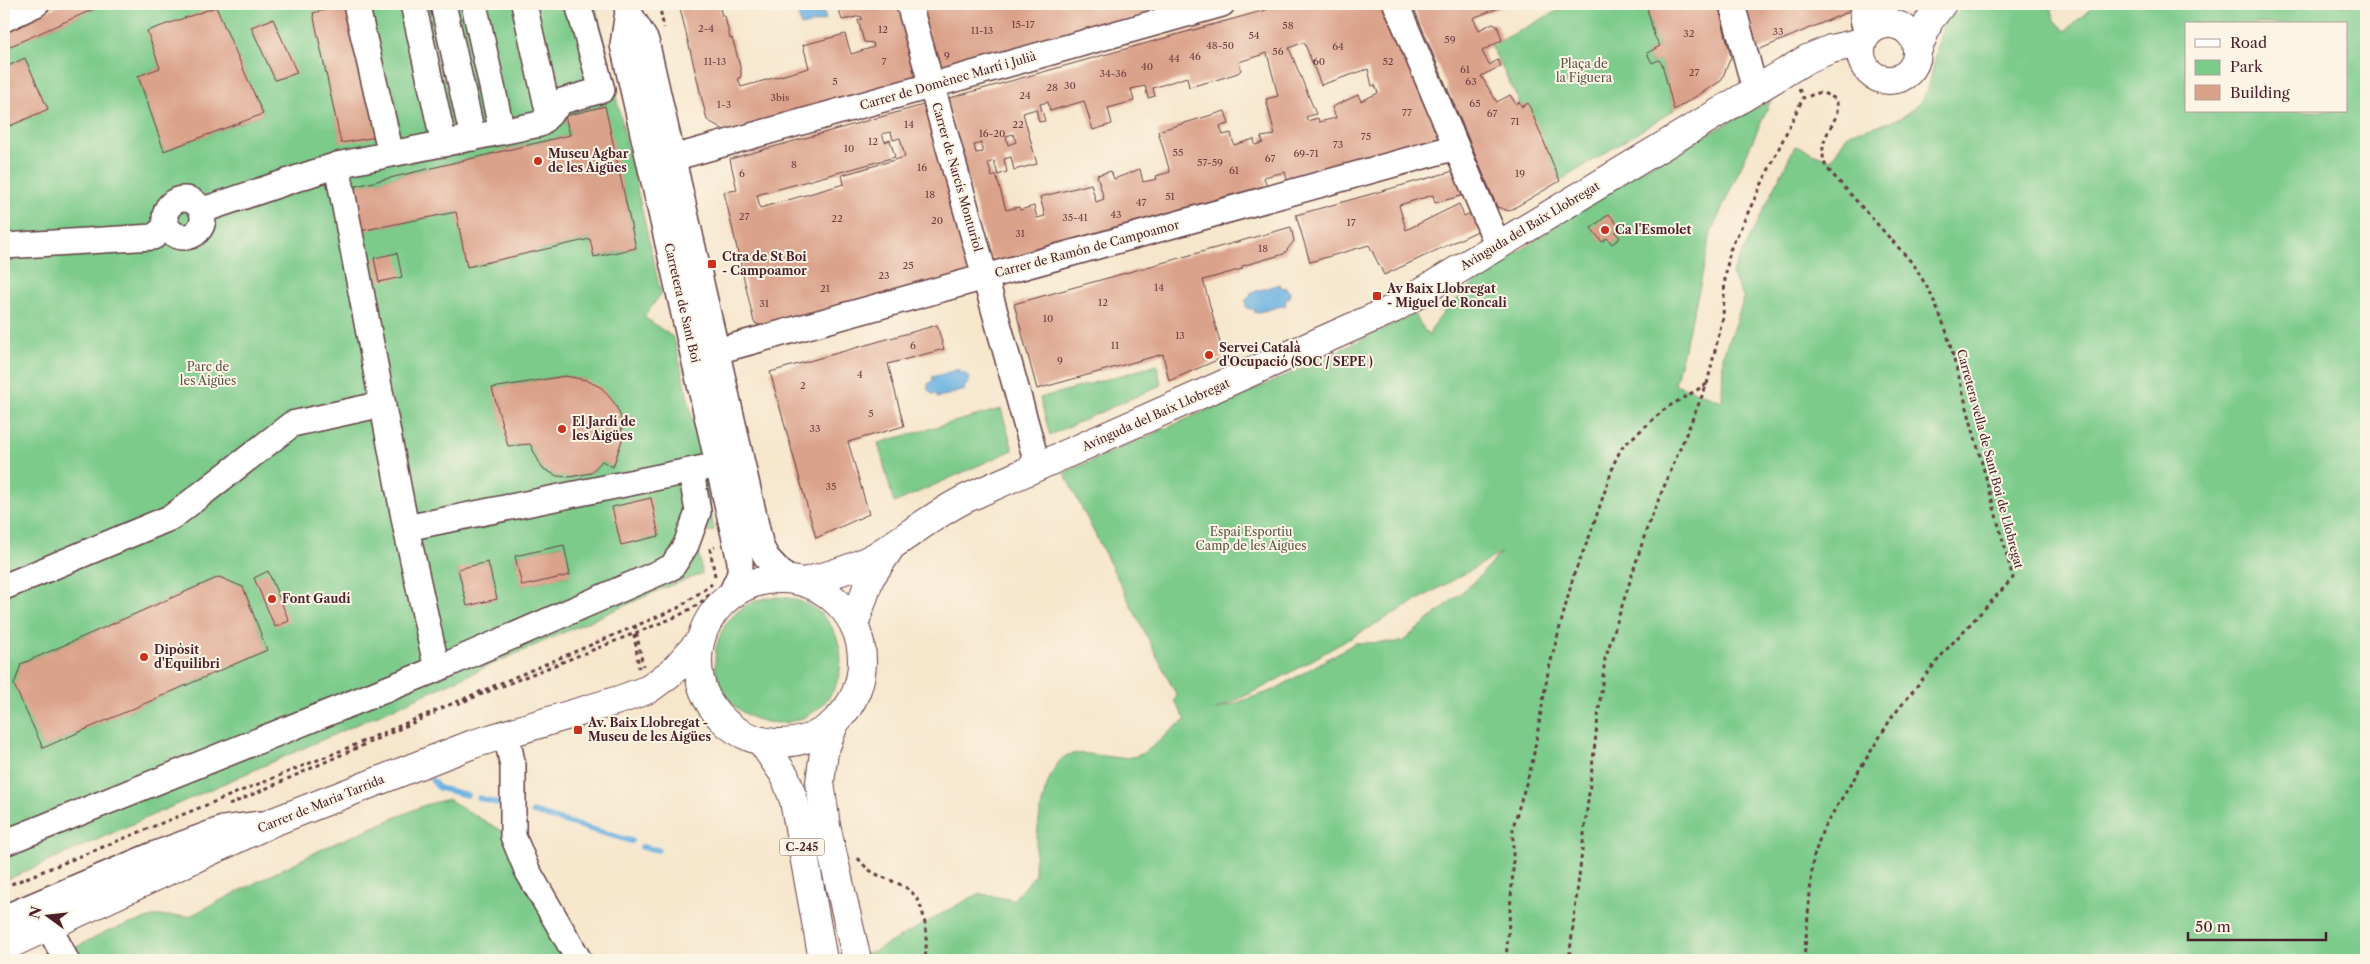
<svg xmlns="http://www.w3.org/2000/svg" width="2370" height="964" font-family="'Libre Caslon Text',serif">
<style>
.green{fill:#7ccb8b;stroke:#63755b;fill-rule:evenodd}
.water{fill:#6ab1e1;stroke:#5a6886}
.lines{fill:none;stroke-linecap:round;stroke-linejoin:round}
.stream{stroke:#6ab1e1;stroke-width:5.5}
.building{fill:#dba28b;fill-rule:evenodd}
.minor-casing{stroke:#643d43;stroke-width:28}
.major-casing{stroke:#643d43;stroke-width:30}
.highway-casing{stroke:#643d43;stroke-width:30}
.path{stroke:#643d43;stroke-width:3;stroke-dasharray:4 4;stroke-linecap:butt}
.minor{stroke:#fff;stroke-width:25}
.major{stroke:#fff;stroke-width:28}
.highway{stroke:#fff;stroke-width:28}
.tram{stroke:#4a1f2b;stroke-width:1}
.poi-dot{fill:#c8321e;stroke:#fcf5e5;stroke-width:2}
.labels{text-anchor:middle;stroke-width:4;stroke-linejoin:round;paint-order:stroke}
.number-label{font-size:10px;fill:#6e4043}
.shield{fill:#fcf5e5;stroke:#7f5f63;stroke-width:1}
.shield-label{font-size:11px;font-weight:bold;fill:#4a1f2b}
.park-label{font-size:12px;fill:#595348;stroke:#fcf5e5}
.street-label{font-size:12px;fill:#4a1f2b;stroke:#fcf5e5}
.poi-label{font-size:12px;font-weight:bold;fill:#4a1f2b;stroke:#fcf5e5;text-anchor:start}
</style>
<rect width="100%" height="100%" fill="#fcf5e5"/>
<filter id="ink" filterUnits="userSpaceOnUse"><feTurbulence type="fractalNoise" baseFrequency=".02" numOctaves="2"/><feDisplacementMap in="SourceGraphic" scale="10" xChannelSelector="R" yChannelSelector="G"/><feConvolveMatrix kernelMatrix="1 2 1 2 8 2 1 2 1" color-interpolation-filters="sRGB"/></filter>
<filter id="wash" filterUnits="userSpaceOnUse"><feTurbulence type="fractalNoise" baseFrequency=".0096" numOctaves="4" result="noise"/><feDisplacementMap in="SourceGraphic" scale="20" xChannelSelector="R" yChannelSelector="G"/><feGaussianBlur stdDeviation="1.12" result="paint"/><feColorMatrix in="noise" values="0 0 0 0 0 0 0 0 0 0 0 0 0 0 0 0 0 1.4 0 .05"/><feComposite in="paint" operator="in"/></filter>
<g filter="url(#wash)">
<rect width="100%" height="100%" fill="#f6e6cc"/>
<path class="green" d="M105,4H595L661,294L644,317L674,338L704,468L714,531L696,534L702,574L671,585L4,881V111L11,126L48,109L25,58L4,68V49ZM348,4L341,142L313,13ZM216,8L263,114L164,151L138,76L160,68L148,31ZM273,19L296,73L275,80L251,27ZM604,106L636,248L595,257L590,239L467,267L456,212L355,232L348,188L570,135L565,116ZM564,376L586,380L621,417L622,440L613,467L602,461L591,473L570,477L557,476L542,468L530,444L508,446L493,388ZM650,498L659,536L621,544L613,507ZM563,545L570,575L522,586L515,556ZM488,562L497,599L467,606L458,570ZM219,577L243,587L267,650L43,748L15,685L21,664Z
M1570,4H1646L1654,35L1660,46L1647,53L1652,63L1659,60L1662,64L1674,110L1560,181L1527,104L1522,107L1491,46Z
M1966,4H2050L2055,20L2065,31L2096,4H2366V960H847L875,951L972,897L982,894L1013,900L1035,875C1034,850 1041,758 1072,754C1092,751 1118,762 1136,756C1156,749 1168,729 1186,720L1174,701L1177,696L1064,473L1301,369L1414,314L1429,337L1431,329L1445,311L1480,278L1625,179L1771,100L1711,233L1699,290L1675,384L1722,401L1723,355L1744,299L1732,274L1795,146L1831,160L1849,133L1890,122L1902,117L1915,108L1928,90L1943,24ZM2186,24H2346V111H2186ZM1501,553L1473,583L1402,642L1355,643L1274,690L1215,710L1266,686Z
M1157,365L1161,385L1050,435L1040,398Z
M1001,409L1013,450L894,503L878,443Z
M715 660a63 63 0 1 1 126 0a63 63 0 1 1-126 0Z
M448,799L508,835L586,948L597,960H51L107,931L156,916H190L326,847L425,805Z"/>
<path class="water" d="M822,4L826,20L801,26L797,11Z
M1280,284L1281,287L1286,288L1290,292L1289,298L1285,302L1286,305L1255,313V310L1247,308L1245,301L1251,296L1250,293Z
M959,369L960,373H965L969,378V383L964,387L965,390L937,398V394H932L928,390V384L933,380L932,377Z"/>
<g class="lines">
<path class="stream" d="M432,780L439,788L467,795
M479,798L504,805
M533,812L631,841
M642,847L658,850"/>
</g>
<g id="blocks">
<path class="building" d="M63,4H105L4,49V30Z
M348,4L377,137L341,143L313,13Z
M679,4H719L722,16H725L730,39L732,38L736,51L741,71V77L738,78L741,87L809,68L803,45L845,34L851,54L874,47L873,43L864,42L858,20L862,19L861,16L842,20L837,4H899L917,69L911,81L728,132L707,120Z
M919,4H1182L939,73Z
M1287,4H1388L1440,138L1289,185L1285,172L1264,177L1268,191L1003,264L990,257L946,99ZM1304,42L1321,85L1368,69L1372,86L1375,85L1378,93L1361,101L1358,95L1332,107L1336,118L1319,122L1318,118L1307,121L1306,117L1316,114L1289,48ZM1267,53L1278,96L1266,99L1275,135L1261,137L1263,143L1255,145L1254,139L1234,145L1231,133L1223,135L1220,126L1229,124L1225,111L1158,131L1170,172L1156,176L1157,179L1143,182L1140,169L1114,179L1111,171L1097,175L1104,199L1096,202L1091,184L1040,197L1045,216L1037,218L1034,206L1020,210L1019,207L1006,210L996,175L992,177L988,163L994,161L998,175L1007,172L1004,159L1011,157L1014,170L1037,164L1023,113L1036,109L1039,122L1045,121L1040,104L1048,102L1050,111L1084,101L1093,130L1112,124L1108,108L1134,101L1131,89L1145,86L1148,98L1155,96L1153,88L1187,77L1189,87L1216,80L1238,73L1241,70L1239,62ZM1013,134L1016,142L1008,145L1006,136ZM981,143L983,152L976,153L974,145Z
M1412,4H1509L1473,18L1479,30L1493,23L1497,25L1502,40L1482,51L1489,65L1498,60L1501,66L1481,76L1497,102L1510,95L1516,104L1519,102L1522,107L1528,103L1560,181L1509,211L1497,207Z
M1646,4H1718L1731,57L1721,81L1674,110L1662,64L1659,60L1652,63L1647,53L1660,46L1654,35Z
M1746,4H1851L1848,12L1758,50Z
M216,7L263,114L164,151L138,76L160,68L147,31Z
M273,19L297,73L275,80L251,27Z
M25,58L48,109L10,126L4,111V68Z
M927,104L974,272L767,330L754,322L724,192L737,190L730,159ZM891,132L893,140L900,138L905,157L842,175L844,184L760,208L757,195L895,157L890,140L885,142L882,134Z
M605,106L636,248L594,257L590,239L467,267L456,212L355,232L348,188L570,135L565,116Z
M1457,170L1468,194L1435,203L1433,195L1399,205L1406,230L1459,204L1464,216L1475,211L1482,229L1384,275L1369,245L1310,262L1296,215Z
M1609,214L1620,228L1615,232L1620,238L1612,244L1607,238L1602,242L1591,228Z
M1291,227L1294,241L1284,254L1242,266V269L1203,280L1224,357L1169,381L1163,354L1037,389L1014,304Z
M397,253L402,277L379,282L374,258Z
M937,325L944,349L888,364L904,426L848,442L869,514L816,538L770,372Z
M565,376L586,380L602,388L615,404L621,417L622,440L613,467L602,461L591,473L570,477L557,476L542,468L530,444L508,446L492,388Z
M651,498L659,536L621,545L612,507Z
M564,545L570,575L522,586L515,556Z
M488,562L497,599L467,606L458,569Z
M268,571L289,621L275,627L254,578Z
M219,577L243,587L267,650L43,748L14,685L21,664Z"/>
</g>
</g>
<g filter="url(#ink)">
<use href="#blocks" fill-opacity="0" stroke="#643d43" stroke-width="1"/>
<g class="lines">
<g class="minor-casing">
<path id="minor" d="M356,4L391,154
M413,4L444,144
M443,4L473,138
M474,4L502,132
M524,4L549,115
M626,4L628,11L646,41L761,547L767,558L786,578
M909,4L1038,467
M1396,4L1498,246
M1732,4L1755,90
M1864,4L1863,19L1867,35
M1879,4L1890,23
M628,11L623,45L740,561V574L731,594
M4,19L36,4
M673,158L1222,4
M337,165L406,528L719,465
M165 218a19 19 0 1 1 38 0a19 19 0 1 1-38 0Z
M203,210L337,165L540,124L562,101L602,90L578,4
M4,246L153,237L167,227
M717,351L1456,147
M406,528L437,669
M4,587L172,517L292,424L383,404
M506,734L513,766V836L527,870L579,960
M4,843L437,669L672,567L686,545L698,512L691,471
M4,918L153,855L223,829L260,824
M48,925L66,960"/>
</g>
<g class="major-casing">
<path id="major" d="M1861 52a28 28 0 1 1 56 0a28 28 0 1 1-56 0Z
M1918,49L1929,21L1942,4
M698 661a82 82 0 1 1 164 0a82 82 0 1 1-164 0Z
M803,582C828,576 853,569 876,556C907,537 934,514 967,498L1393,309L1807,59L1831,49L1863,42
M854,625L870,578L889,550
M4,947L273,822L473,744L622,699L649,689L672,672L700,641"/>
</g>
<g class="highway-casing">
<path id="highway" d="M835,722L824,752L820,782L826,826L857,960
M761,741L785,776L794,801L823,960"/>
</g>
<path class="path" d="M659,4L664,28
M1799,89L1803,98L1821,92L1836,99C1844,124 1813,134 1826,167L1914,265L1931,294L1946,330L2013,578L1946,650L1892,717L1823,829L1813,859L1804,960
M1707,384L1723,317L1725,278L1730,250L1803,98
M715,576L710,549L715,547
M635,625L643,666
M634,634L639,668
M457,704L678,616L699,604L711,593
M229,805L435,713
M858,858C872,877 884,876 903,886C927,897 928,938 925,960
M4,887L345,749L678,608L712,584
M1506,960L1513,872V827L1532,764L1548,672L1574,574L1590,535L1615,461L1622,447L1666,408L1707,384L1648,525L1605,659L1569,960"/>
<use href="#minor" class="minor"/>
<use href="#major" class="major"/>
<use href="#highway" class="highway"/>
<path class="tram" d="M4,6L9,4"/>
</g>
</g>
<g class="poi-dot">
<circle cx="538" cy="161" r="5"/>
<circle cx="1605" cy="230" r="5"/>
<rect x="707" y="259" width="10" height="10" rx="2.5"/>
<rect x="1372" y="291" width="10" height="10" rx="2.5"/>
<circle cx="1209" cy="355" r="5"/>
<circle cx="562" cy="429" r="5"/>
<circle cx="272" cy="599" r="5"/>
<circle cx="144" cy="657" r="5"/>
<rect x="573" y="725" width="10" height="10" rx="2.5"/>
</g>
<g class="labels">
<g class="number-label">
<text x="1023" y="28">15-17</text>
<text x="1288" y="29">58</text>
<text x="706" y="32">2-4</text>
<text x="883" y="33">12</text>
<text x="982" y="34">11-13</text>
<text x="1778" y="35">33</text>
<text x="1689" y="37">32</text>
<text x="1254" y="39">54</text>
<text x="1450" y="43">59</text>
<text x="1220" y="49">48-50</text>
<text x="1338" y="50">64</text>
<text x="1278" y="55">56</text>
<text x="947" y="59">9</text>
<text x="1195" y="60">46</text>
<text x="1174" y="62">44</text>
<text x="715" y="65">11-13</text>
<text x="884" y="65">7</text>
<text x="1319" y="65">60</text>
<text x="1388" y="65">52</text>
<text x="1147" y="70">40</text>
<text x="1465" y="73">61</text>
<text x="1694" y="76">27</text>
<text x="1113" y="77">34-36</text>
<text x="835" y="85">5</text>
<text x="1471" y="85">63</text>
<text x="1070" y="89">30</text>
<text x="1052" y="91">28</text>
<text x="1025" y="99">24</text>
<text x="780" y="101">3bis</text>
<text x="1475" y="107">65</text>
<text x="724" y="108">1-3</text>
<text x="1407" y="116">77</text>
<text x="1492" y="117">67</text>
<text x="1515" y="125">71</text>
<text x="909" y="128">14</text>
<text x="1018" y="128">22</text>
<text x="992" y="137">16-20</text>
<text x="1366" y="140">75</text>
<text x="873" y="145">12</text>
<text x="1338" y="148">73</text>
<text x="849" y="152">10</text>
<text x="1178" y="156">55</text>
<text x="1306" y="157">69-71</text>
<text x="1270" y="162">67</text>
<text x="1210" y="166">57-59</text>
<text x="794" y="168">8</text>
<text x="922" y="171">16</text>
<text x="1234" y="174">61</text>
<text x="742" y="177">6</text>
<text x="1520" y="177">19</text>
<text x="930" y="198">18</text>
<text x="1170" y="200">51</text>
<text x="1141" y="206">47</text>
<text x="1116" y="218">43</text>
<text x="744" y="220">27</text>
<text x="1075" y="221">35-41</text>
<text x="837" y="222">22</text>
<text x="937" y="224">20</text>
<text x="1351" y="226">17</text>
<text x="1020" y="237">31</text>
<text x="1263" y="252">18</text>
<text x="908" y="269">25</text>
<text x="884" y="279">23</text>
<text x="1159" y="291">14</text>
<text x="825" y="292">21</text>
<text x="1103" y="306">12</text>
<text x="764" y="307">31</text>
<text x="1048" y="322">10</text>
<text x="1180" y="339">13</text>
<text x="913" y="349">6</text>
<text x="1115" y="349">11</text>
<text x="1060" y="364">9</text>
<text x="860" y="378">4</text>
<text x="803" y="389">2</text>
<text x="871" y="417">5</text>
<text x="815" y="432">33</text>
<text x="831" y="490">35</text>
</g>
<rect class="shield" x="779.5" y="838.5" width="45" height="17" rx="4"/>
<g class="shield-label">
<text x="802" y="851">C-245</text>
</g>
<g class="park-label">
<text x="1584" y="68">Plaça de<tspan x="1584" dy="14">la Figuera</tspan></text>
<text x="208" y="371">Parc de<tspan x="208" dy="14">les Aigües</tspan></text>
<text x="1251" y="536">Espai Esportiu<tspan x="1251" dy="14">Camp de les Aigües</tspan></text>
</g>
<g class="street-label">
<text transform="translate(948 81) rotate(-16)" y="4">Carrer de Domènec Martí i Julià</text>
<text transform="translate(957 177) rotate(74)" y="4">Carrer de Narcís Monturiol</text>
<text transform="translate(1530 226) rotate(-31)" y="4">Avinguda del Baix Llobregat</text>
<text transform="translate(1087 249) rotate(-15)" y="4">Carrer de Ramón de Campoamor</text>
<text transform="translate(682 303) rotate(77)" y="4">Carretera de Sant Boi</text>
<text transform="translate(1156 415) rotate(-24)" y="4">Avinguda del Baix Llobregat</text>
<text transform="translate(1990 459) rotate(75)" y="4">Carretera vella de Sant Boi de Llobregat</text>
<text transform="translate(321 804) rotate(-22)" y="4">Carrer de Maria Tarrida</text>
</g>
<g class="poi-label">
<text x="548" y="158">Museu Agbar<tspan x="548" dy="14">de les Aigües</tspan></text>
<text x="1615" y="234">Ca l'Esmolet</text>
<text x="722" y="261">Ctra de St Boi<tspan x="722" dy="14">- Campoamor</tspan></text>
<text x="1387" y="293">Av Baix Llobregat<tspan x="1387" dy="14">- Miguel de Roncali</tspan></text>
<text x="1219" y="352">Servei Català<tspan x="1219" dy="14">d'Ocupació (SOC / SEPE )</tspan></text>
<text x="572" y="426">El Jardí de<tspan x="572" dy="14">les Aigües</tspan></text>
<text x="282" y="603">Font Gaudí</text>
<text x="154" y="654">Dipòsit<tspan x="154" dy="14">d'Equilibri</tspan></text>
<text x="588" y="727">Av. Baix Llobregat -<tspan x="588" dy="14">Museu de les Aigües</tspan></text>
</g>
</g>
<rect width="2370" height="964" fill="none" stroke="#fcf5e5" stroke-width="20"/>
<rect x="2185" y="22" width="162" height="90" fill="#fcf5e5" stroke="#b59f9b"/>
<rect x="2195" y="39" width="25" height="8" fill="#ffffff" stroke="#b59f9b"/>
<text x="2230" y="48" font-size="15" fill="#4a1f2b">Road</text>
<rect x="2195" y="60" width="25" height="15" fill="#7ccb8b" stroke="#b59f9b"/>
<text x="2230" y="72" font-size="15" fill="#4a1f2b">Park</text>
<rect x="2195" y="85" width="25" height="15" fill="#dba28b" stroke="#b59f9b"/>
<text x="2230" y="98" font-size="15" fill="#4a1f2b">Building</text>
<g transform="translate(48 916) rotate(285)" stroke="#fcf5e5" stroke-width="4" paint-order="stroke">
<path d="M0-4L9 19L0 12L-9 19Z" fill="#4a1f2b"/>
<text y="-8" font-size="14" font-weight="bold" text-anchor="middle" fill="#4a1f2b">N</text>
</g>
<path d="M2188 932v8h138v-8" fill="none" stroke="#4a1f2b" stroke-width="2.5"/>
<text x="2195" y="932" font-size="15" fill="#4a1f2b" stroke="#fcf5e5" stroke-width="4" paint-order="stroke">50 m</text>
</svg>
